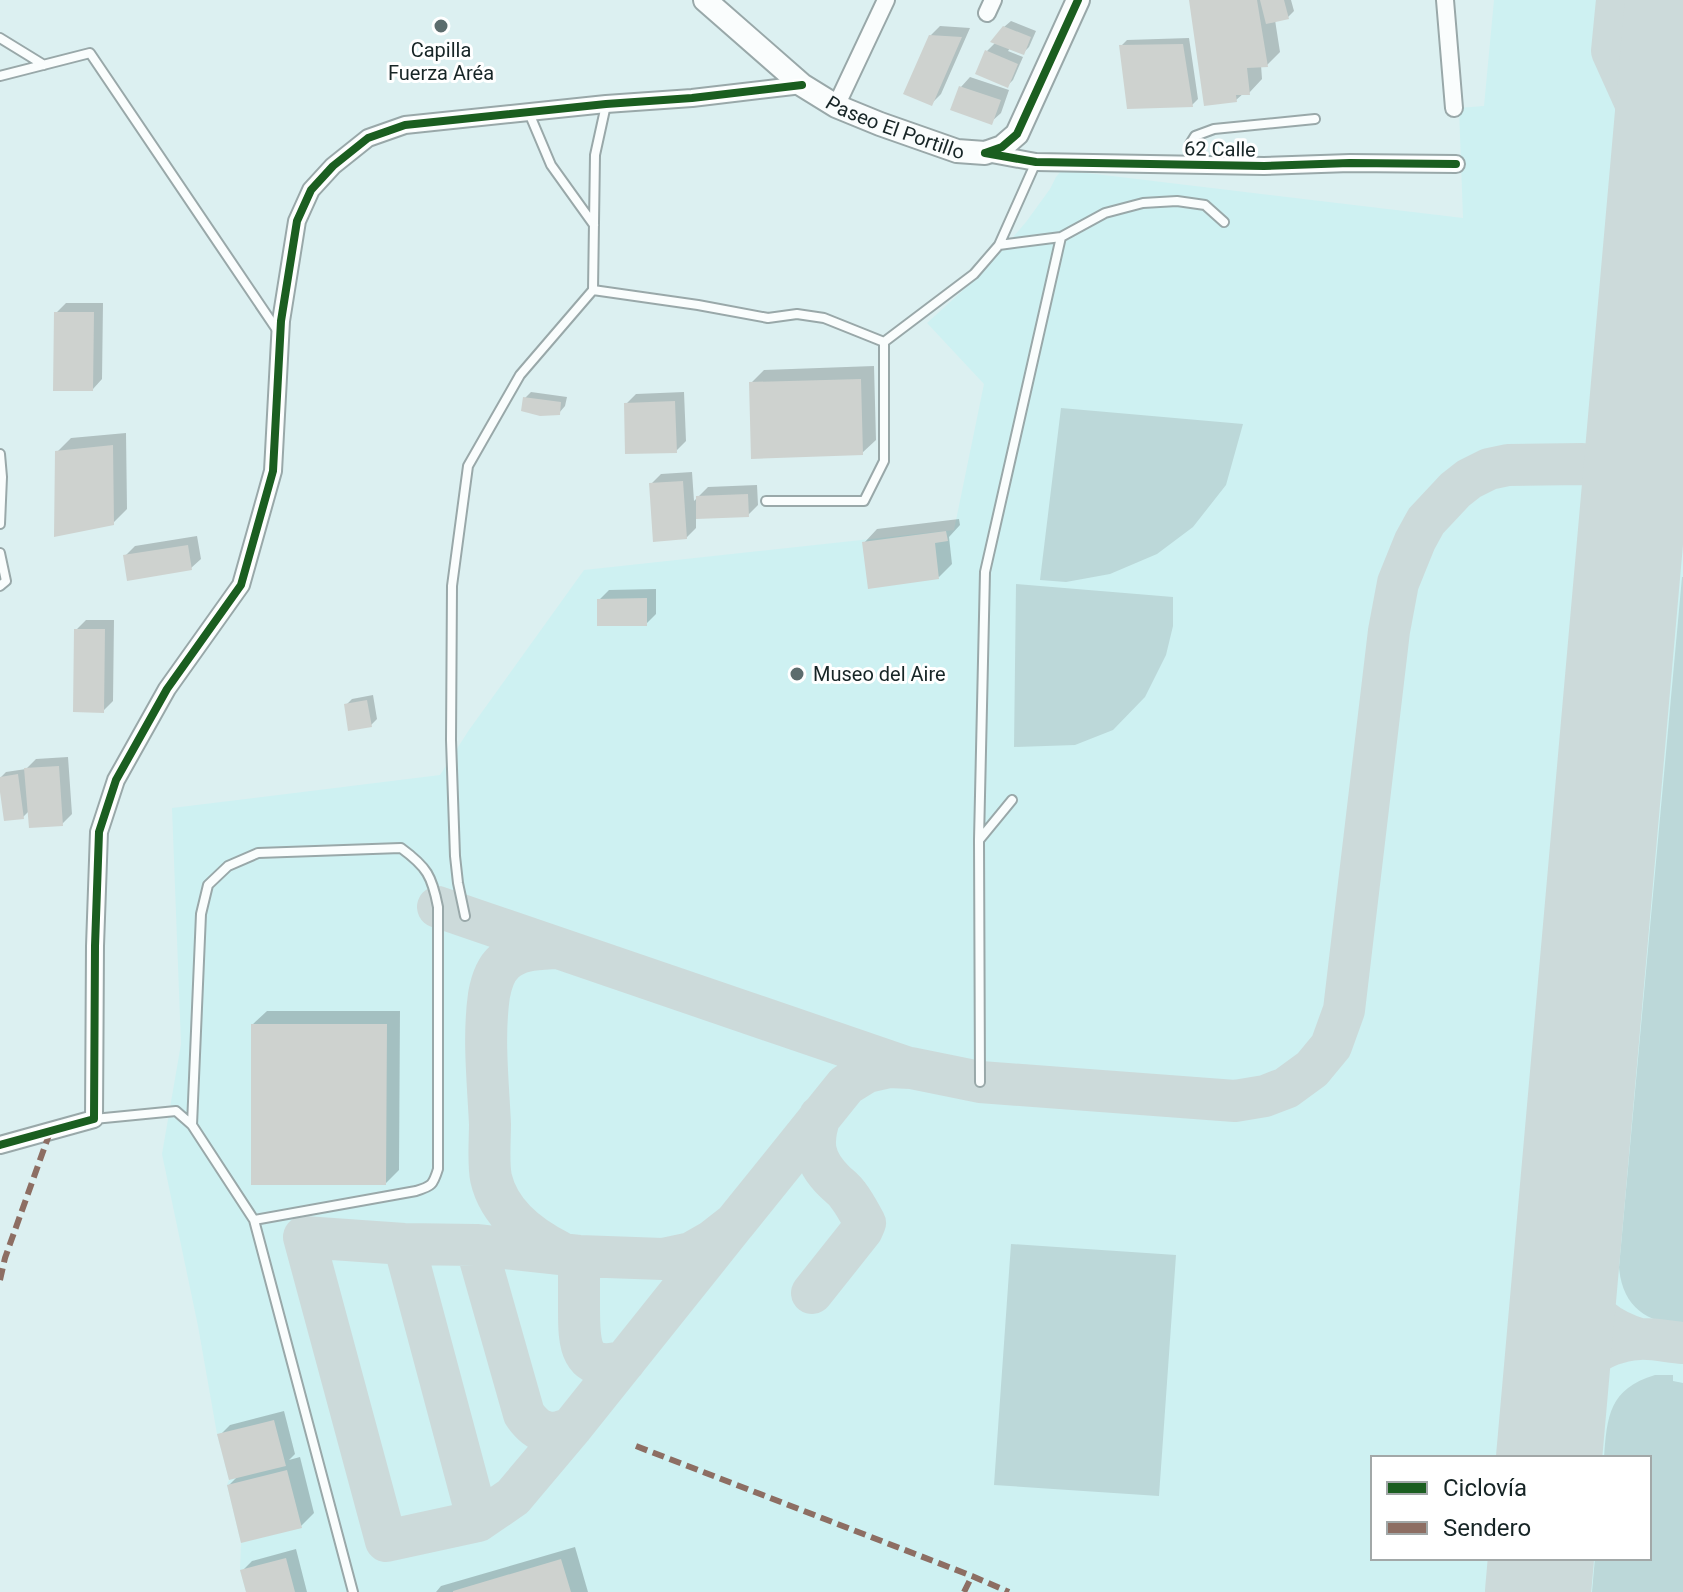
<svg xmlns="http://www.w3.org/2000/svg" width="1683" height="1592" font-family="Roboto,sans-serif">
<style>
.built{fill:#cef1f2;fill-rule:evenodd}
.green{fill:#bcd8d9}
.shadow{fill:#0003}
.lines{fill:none;stroke-linecap:round;stroke-linejoin:round}
.taxiway{stroke:#ccdada;stroke-width:42}
.runway{stroke:#ccdada;stroke-width:106}
.building{fill:#ced2cf}
.service-casing{stroke:#99a8a9;stroke-width:12}
.minor-casing{stroke:#99a8a9;stroke-width:20}
.secondary-casing{stroke:#99a8a9;stroke-width:26}
.service{stroke:#fafdfd;stroke-width:8}
.minor{stroke:#fafdfd;stroke-width:16}
.secondary{stroke:#fafdfd;stroke-width:22}
.quiet{stroke:#8d6e63;stroke-width:6;stroke-dasharray:12 6;stroke-linecap:butt}
.cycleway-casing{stroke:#fff;stroke-width:13}
.cycleway{stroke:#1b5e20;stroke-width:8}
.poi-dot{fill:#5c6c6d;stroke:#fff;stroke-width:3}
.labels{text-anchor:middle;stroke-width:6;stroke-linejoin:round;paint-order:stroke}
.poi-label{font-size:20px;fill:#172526;stroke:#fff}
.street-label{font-size:20px;fill:#172526;stroke:#fff}
</style>
<rect width="100%" height="100%" fill="#dcf0f1"/>
<path class="built" d="M1494,0H1683V1592H246L240,1570L241,1543L227,1485L229,1480L217,1434L198,1326L162,1154L181,1044L172,808L440,775L469,730L584,570L954,530L984,384L927,323L983,272L1026,222L1050,189L1056,177L1062,170L1463,218L1459,108L1484,106ZM1373,1458H1649V1558H1373Z"/>
<path class="green" d="M1061,408L1243,424L1226,485L1193,527L1157,554L1110,574L1066,582L1040,580Z
M1682,577H1683V1325C1646,1323 1622,1306 1619,1267Z
M1016,584L1173,597V626L1166,655L1145,697L1113,730L1075,745L1014,747Z
M1011,1244L1176,1255L1159,1496L994,1485Z
M1655,1375H1673V1381L1683,1383V1592H1592L1595,1558H1649V1458H1604C1607,1416 1609,1389 1655,1375Z"/>
<path class="shadow" d="M1191,0H1291L1294,11L1288,17L1275,20L1280,52L1267,65H1261L1262,79L1249,93H1244L1236,100Z
M1011,21L1036,31L1029,47L1023,53L1010,48L1008,51L1023,57L1013,80L1007,86L987,51L996,42L1004,27Z
M940,26L970,28L941,94L931,104L930,36Z
M1189,38L1198,99L1192,105L1121,46L1127,40Z
M970,77L1009,90L1001,113L991,122L961,87Z
M66,303H103L102,379L93,389L56,313Z
M874,366L876,440L862,453L751,383L764,370Z
M531,392L567,397L565,406L559,413L525,398Z
M684,392L686,441L676,451L626,404L636,394Z
M126,433L127,509L113,523L57,452L71,438Z
M692,472L694,501L708,487L757,485L758,505L748,515L696,517V528L686,538L651,484L661,474Z
M959,519L960,525L949,537L952,564L939,577L864,543L877,529Z
M197,536L201,559L191,568L125,556L135,546Z
M656,589V614L646,624L599,600L609,590Z
M86,620H114L113,701L103,711L76,630Z
M373,695L377,719L371,725L346,705L352,699Z
M68,757L72,814L62,824L29,811L23,817L0,778L6,772L26,769L36,759Z
M267,1011H400L399,1170L386,1183L253,1024Z
M284,1411L295,1454L289,1460L300,1457L314,1513L301,1526L229,1485L238,1476L220,1435L230,1425Z
M575,1547L588,1592H436L441,1586Z
M296,1549L307,1592H248L242,1571L252,1561Z"/>
<g class="lines">
<path class="taxiway" d="M1617,0L1612,51L1663,164
M1673,52L1683,49
M1657,240C1662,261 1667,278 1683,293
M1645,372C1654,350 1662,332 1683,320
M438,907L906,1067
M555,948C537,949 518,949 504,962C495,970 491,984 489,995C483,1037 488,1082 490,1124C490,1140 488,1163 491,1178C499,1213 530,1237 560,1252
M735,1223L572,1427L513,1497L478,1521L386,1541L304,1237L404,1244L476,1245L579,1256L663,1259L691,1253L712,1241L735,1223L846,1085L867,1072L889,1067L911,1068L980,1082L1235,1101L1265,1096L1286,1088L1312,1069L1331,1046L1344,1010L1389,631L1398,583L1415,541L1426,521L1455,490L1469,479L1489,469L1508,465L1583,464L1636,475L1683,506
M404,1244L478,1521
M476,1245L524,1414C537,1433 552,1438 572,1427
M579,1256C579,1274 579,1291 579,1308C579,1344 579,1374 625,1361
M1565,1274C1591,1309 1596,1325 1639,1339
M812,1293L862,1230L865,1223C860,1214 855,1204 848,1195C844,1189 839,1186 834,1181C813,1160 811,1143 820,1116
M1554,1405C1573,1368 1594,1342 1639,1339C1653,1338 1669,1342 1683,1343"/>
<path class="runway" d="M1549,1458L1678,0
M1538,1592L1541,1558"/>
</g>
<path class="building" d="M1189,0H1257L1268,67L1247,68L1250,95H1236L1237,102L1204,106Z
M1260,0H1284L1289,19L1266,24Z
M1003,26L1031,37L1024,55L990,42Z
M929,35L962,37L932,106L903,94Z
M1183,44L1193,107L1127,109L1119,45Z
M985,50L1018,64L1008,88L975,74Z
M959,86L1001,100L992,125L950,110Z
M54,312H94L93,391H53Z
M861,379L863,455L751,459L749,382Z
M523,397L561,402L560,415L540,416L521,411Z
M675,401L677,453L625,454L624,403Z
M113,445L114,525L54,537L55,451Z
M683,481L687,539L653,542L649,483Z
M748,494L749,517L696,519V496Z
M946,531L948,541L935,543L939,579L868,589L862,542Z
M188,545L192,570L127,581L123,555Z
M647,598V626H597V599Z
M74,629H105L104,713L73,712Z
M367,700L372,727L348,731L344,704Z
M59,766L63,826L29,828L24,768Z
M18,774L24,819L4,821L0,792V777Z
M251,1024H387L386,1185H251Z
M274,1420L286,1466L229,1480L217,1434Z
M287,1470L302,1528L241,1543L227,1485Z
M286,1558L295,1592H246L240,1570Z
M561,1559L571,1592H453V1591Z"/>
<g class="lines">
<g class="service-casing">
<path id="service" d="M0,38L44,65
M0,76L90,53L277,330
M529,113L551,165L594,225
M1190,164V144L1195,136L1214,129L1315,119
M999,245L1061,237L1105,213L1143,203L1177,201L1205,205L1224,222
M593,290L698,305L768,318L797,314L824,318L884,342
M884,342L974,274L999,245L1036,162
M0,454L2,477L0,524
M766,501H864L884,461V342
M0,553L6,581L0,586
M980,839L1012,800
M465,916L458,883L455,856L451,740L452,586L468,466L520,375L593,290L595,155L606,105
M980,1082L979,840L985,572L1061,237
M94,1119L176,1111L192,1125L254,1220L353,1592
M192,1125L201,914L208,885L228,866L258,853L401,848C427,867 432,876 438,907V1169C433,1185 432,1186 416,1191L254,1220"/>
</g>
<g class="minor-casing">
<path id="minor" d="M1445,0L1454,108
M987,13L993,0
M836,106L886,0
M986,153L1036,162L1264,166L1350,163L1456,164
M0,1145L94,1119L95,946L99,832L116,780L167,689L241,585L273,471L281,321L297,221L311,190L333,166L368,138L405,125L606,104L692,98L802,85"/>
</g>
<g class="secondary-casing">
<g id="secondary">
<path id="s1" d="M705,0L802,85L836,106L880,124L957,151L985,153L1002,147L1017,134L1078,0"/>
</g>
</g>
<use href="#service" class="service"/>
<use href="#minor" class="minor"/>
<use href="#secondary" class="secondary"/>
<path class="quiet" d="M0,1280L5,1258L50,1132
M636,1446L972,1576L1009,1592
M964,1592L972,1576"/>
<g class="cycleway-casing">
<path id="cycleway" d="M985,153L1036,162L1264,166L1350,163L1456,164
M985,153L1002,147L1017,134L1078,0
M0,1145L94,1119L95,946L99,832L116,780L167,689L241,585L273,471L281,321L297,221L311,190L333,166L368,138L405,125L606,104L692,98L802,85"/>
</g>
<use href="#cycleway" class="cycleway"/>
</g>
<g class="poi-dot">
<circle cx="441" cy="26" r="8"/>
<circle cx="797" cy="674" r="8"/>
</g>
<g class="labels">
<g class="poi-label">
<text x="441" y="57">Capilla<tspan x="441" dy="23">Fuerza Aréa</tspan></text>
<text x="813" y="681" text-anchor="start">Museo del Aire</text>
</g>
<g class="street-label">
<text dy="7" stroke="none"><textPath href="#s1" startOffset="232">Paseo El Portillo</textPath></text>
<text transform="translate(1220 149) rotate(1)" y="7">62 Calle</text>
</g>
</g>
<rect x="1371" y="1456" width="280" height="104" fill="#ffffff" stroke="#a2a8a8" stroke-width="2"/>
<rect x="1387" y="1482" width="40" height="12" fill="#1b5e20" stroke="#a2a8a8" stroke-width="2"/>
<text x="1443" y="1496" font-size="24" fill="#172526">Ciclovía</text>
<rect x="1387" y="1522" width="40" height="12" fill="#8d6e63" stroke="#a2a8a8" stroke-width="2"/>
<text x="1443" y="1536" font-size="24" fill="#172526">Sendero</text>
</svg>
